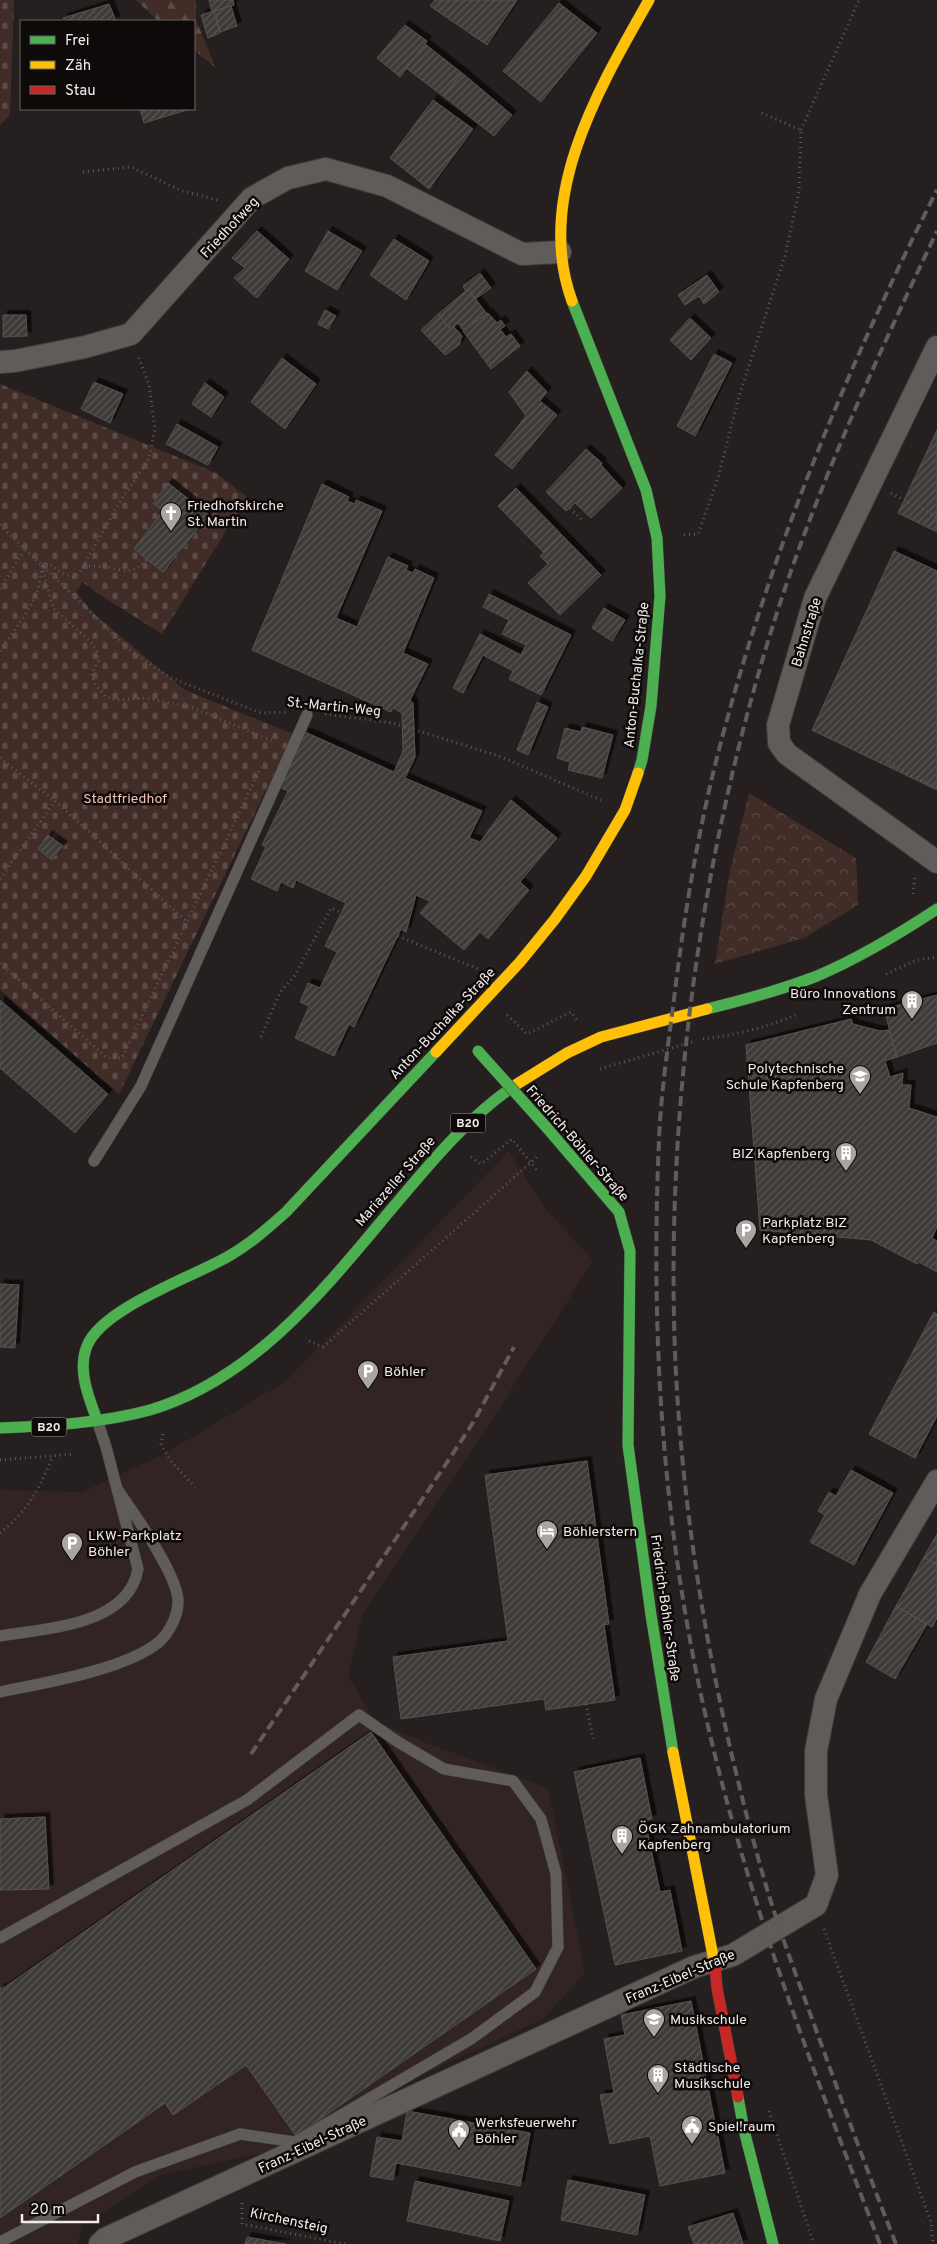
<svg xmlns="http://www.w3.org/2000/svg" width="937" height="2244" font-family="Overpass,sans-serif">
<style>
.built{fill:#322422}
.forest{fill:url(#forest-firs)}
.cemetery{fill:url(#cemetery-stones)}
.park{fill:url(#park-crowns)}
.building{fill:url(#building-hatch);stroke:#555150;filter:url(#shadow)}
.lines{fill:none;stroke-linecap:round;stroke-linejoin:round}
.lane-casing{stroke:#3f3b3b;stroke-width:12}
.street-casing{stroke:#3f3b3b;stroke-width:24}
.fast-casing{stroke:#3f3b3b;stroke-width:12}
.slow-casing{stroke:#3f3b3b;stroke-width:12}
.jam-casing{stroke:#3f3b3b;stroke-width:12}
.path{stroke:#5c5959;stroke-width:3;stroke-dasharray:1 4;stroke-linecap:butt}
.lane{stroke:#5f5c5a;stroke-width:11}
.street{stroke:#5f5c5a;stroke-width:22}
.fast{stroke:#4caf50;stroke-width:11}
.slow{stroke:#ffc107;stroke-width:11}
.jam{stroke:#c62828;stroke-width:11}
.rail{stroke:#605c5b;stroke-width:4;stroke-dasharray:10 5;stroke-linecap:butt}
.fast-bridge-casing{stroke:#3f3b3b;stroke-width:12;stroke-linecap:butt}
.fast-bridge{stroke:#4caf50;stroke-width:11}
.labels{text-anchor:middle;stroke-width:5;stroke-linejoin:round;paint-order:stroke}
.shield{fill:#0e0a09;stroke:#ada8a6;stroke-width:1}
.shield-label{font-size:12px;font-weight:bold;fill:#f1ebea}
.street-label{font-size:14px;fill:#f1ebea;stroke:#0e0a09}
.poi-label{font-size:14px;fill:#f1ebea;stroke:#0e0a09;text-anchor:start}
.park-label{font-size:14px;fill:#f8c3b7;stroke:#0e0a09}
</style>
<defs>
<pattern id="forest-firs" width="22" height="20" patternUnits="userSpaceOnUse" patternTransform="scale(1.25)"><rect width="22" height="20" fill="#412c27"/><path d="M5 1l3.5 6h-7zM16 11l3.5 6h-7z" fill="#5d4b46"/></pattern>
<pattern id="cemetery-stones" width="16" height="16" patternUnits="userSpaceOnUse" patternTransform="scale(1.25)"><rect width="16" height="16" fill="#412c27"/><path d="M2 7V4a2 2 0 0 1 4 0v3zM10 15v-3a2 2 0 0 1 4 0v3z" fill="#5d4b46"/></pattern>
<pattern id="park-crowns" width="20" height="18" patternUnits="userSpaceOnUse" patternTransform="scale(1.25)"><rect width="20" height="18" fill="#412c27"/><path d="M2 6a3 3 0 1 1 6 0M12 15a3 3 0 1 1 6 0" fill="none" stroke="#5d4b46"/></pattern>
<pattern id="building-hatch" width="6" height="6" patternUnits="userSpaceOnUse" patternTransform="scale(1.25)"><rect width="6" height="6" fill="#3e3a39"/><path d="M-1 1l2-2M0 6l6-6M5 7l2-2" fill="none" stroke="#5a5756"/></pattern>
<filter id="shadow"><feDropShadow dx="4.5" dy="-4.5" stdDeviation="0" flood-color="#0009"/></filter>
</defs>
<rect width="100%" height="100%" fill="#25201f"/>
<path class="built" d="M509,1151L545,1208L593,1261L502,1404L363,1613L348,1676L375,1721L424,1742L548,1788L585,1973L543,2019L378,2095L303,2144L161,2175L82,2225L78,2244H0V1490L82,1492L166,1453L286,1381Z"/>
<path class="forest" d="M136,0H196V20L216,68L194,50V21H158Z"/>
<path class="cemetery" d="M0,0H14L10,115L0,125Z
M0,384L216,473L247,497L162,634L97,593L83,582L76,592L94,614L185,690L293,734L119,1094L0,990Z"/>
<path class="park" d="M749,793L856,858L858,905L804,938L715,964L729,875Z"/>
<path class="building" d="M209,0H233L234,5L212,12Z
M435,0H517L487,45L430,6Z
M559,3L597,33L541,102L503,71Z
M109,4L116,21H65L63,18Z
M231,6L237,26L220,32L214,11Z
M214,11L220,33L208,38L201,15Z
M405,25L427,41L400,77L377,58Z
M425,44L462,73L443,96L406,68Z
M462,73L512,115L494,136L443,96Z
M433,100L473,129L429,189L390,158Z
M140,109H190L144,123Z
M257,231L289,259L257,298L234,278L245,268L232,258Z
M328,231L362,251L337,290L305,271Z
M394,239L429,261L406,300L370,275Z
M480,273L491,288L475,299L468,289L466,291L463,286Z
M707,275L719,292L704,304L699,296L685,305L678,295Z
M468,289L487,314L463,330L458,323L451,329L438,314Z
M325,310L336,316L328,329L318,324Z
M488,313L497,323L501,320L505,326L500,329L506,337L511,334L520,346L491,369L463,331Z
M438,314L451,329L454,327L462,336L459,345L445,355L421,330Z
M3,315H26L27,336L3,337Z
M690,318L711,338L691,360L670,340Z
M714,354L732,363L695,436L677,426Z
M282,358L316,384L285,429L251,402Z
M527,371L547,392L540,401L557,415L512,469L495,455L526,416L509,392Z
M94,382L123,394L110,423L81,409Z
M205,383L224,397L211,417L192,404Z
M177,424L218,447L208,465L166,444Z
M937,430V532L898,513Z
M586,449L602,463L601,465L622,488L591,518L575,503L566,511L546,492Z
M168,483L209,515L163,572L134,549L163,511L153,503Z
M322,484L349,497L347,501L355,504L356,500L382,511L336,618L357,627L388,557L408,566L406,570L413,573L415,569L434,578L403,653L428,664L410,700L413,703L415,757L405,778L482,811L469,838L480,842L511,800L557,838L520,882L529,890L488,939L480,932L464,950L420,913L430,901L416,895L406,932L401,929L354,1027L349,1024L334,1056L295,1038L309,1006L300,1002L308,983L320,988L337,952L325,946L346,903L296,880L293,888L281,882L277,891L251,879L266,847L262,845L288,791L279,787L305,732L394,772L403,751L402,713L393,708L391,712L252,650Z
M516,488L562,535L544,553L498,506Z
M562,535L601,575L560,615L528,583L548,564L540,556Z
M894,551L937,571V790L812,730Z
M489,594L571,635L541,695L509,679L513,671L483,655L463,693L453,688L480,634L521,655L526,645L502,634L509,620L483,607Z
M604,608L625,620L612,641L592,628Z
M537,702L548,707L528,755L517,750Z
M582,727L613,735L602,778L568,770L570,762L557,758L565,728L581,732Z
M48,835L63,846L52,860L38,849Z
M937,995V1043L897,1057L884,1009Z
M0,1000L108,1094L75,1133L0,1068Z
M851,1019L853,1024L880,1031L889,1030L897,1057L885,1061L890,1077L903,1073L902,1085H911L909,1108L937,1117V1227L932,1238L937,1241V1272L919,1262L917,1264L871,1240L760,1230L746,1045Z
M0,1284L19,1285L15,1348L0,1347Z
M934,1312L937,1314V1416L915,1458L869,1434Z
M587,1461L609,1624L604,1625L615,1700L546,1710L544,1699L401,1719L393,1657L508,1641L485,1475Z
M851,1470L893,1493L854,1565L810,1542L825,1515L818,1511L829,1492L836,1496Z
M937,1534V1565L924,1557Z
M924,1557L937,1565V1618L932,1627L896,1606Z
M896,1606L927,1624L895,1679L866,1662Z
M371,1732L536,1969L296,2136L246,2065L173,2115L165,2103L0,2218V1987L2,1989Z
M640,1758L652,1819L645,1821L660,1892L670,1890L682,1951L615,1965L574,1772Z
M45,1817L49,1889L0,1890V1819Z
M691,2001L725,2173L660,2186L650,2136L610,2144L600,2095L614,2093L604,2039L625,2035L621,2015Z
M407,2111L530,2133L520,2186L396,2163L393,2180L370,2176L377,2137L402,2141Z
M568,2180L645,2195L637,2235L561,2220Z
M415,2181L509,2201L500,2241L407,2221Z
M733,2213L743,2244H694L688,2227Z
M247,2237L286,2244H245Z"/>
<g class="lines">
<g class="lane-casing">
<path id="lane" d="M94,1161L141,1086L307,715
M0,1636C46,1628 128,1626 138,1569L106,1447L97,1420
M0,1692C43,1683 125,1670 159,1642C169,1633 178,1616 178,1602C179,1576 133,1512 117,1489
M0,1938L247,1800L359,1715L398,1742L444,1769L513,1781L541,1819L556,1874L558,1947L535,1992L471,2039L295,2142L240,2134L135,2172L0,2242"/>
</g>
<g class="street-casing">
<path id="street" d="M937,347L815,598L778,725L779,743L787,754L937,862
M0,362L15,361L85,347L131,334L252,198L288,178L326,169L387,186L522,254L560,252
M100,2244L105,2239L694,1967L733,1955L816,1905L827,1875L816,1795V1751L826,1699L870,1594L937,1481"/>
</g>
<g class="fast-casing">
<path id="fast" d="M572,301L646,490L657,538L660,596L651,706L642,760L638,773
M707,1009C744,1000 781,990 817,976C859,958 899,934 937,909
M547,1128L619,1212L630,1251L628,1445L651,1615L673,1752
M97,1420C89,1398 77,1370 87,1346C102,1308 193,1277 229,1256C250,1244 268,1228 286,1212L436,1052
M0,1428C50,1426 102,1423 150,1410C252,1380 324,1290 389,1212C428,1166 466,1118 517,1084
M738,2097L744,2130L773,2244"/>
</g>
<g class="slow-casing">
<path id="slow" d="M572,301C534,197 599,88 649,0
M436,1052L520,962L555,919L586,876L625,810L638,773
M517,1084L567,1053L601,1037L707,1009
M673,1752L715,1966"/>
</g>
<g class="jam-casing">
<path id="jam" d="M715,1966L717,1988L738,2097"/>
</g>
<path class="path" d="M801,130L859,0
M83,172L131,167L182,191L218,200
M891,493L937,517
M570,508L584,522
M0,525L132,652L171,678L261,713L289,712
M684,535L698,534L718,478L739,396L785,256L799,192L801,130L759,112
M42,566L53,608L90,641L98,653V661L92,673L94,683L106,697L118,700L146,698L193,708L273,741L275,739
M42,566L49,563L61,573L73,577L80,572L119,503L149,459L155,429L149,385L138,356
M84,566C90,566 97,566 104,567C124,569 131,577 147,559
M0,589L25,549
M0,651L27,612L38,591L42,568
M325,714L393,723L499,756L601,800
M890,756L887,763L937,788
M0,758L55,801L186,921
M0,879L55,801
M913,894L915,875
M398,936L478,969
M0,963L107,1058H122L261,767
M886,974L917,960L937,957
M507,1015L527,1034L571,1012L577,1020
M261,1037L280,992L294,977L331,908L342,913
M703,1039C735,1035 769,1027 798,1014
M600,1069L692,1042
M471,1157L481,1164L512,1139L538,1172
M309,1341L323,1347L537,1157
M163,1434L161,1444L170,1460L195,1487
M0,1460L74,1454
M0,1533C26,1513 40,1488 52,1458
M586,1704L593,1739
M824,1929L931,2222L933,2244
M769,2111L814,2244
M242,2203V2224L345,2244"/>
<use href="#lane" class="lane"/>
<use href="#street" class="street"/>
<use href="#fast" class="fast"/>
<use href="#slow" class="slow"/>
<use href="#jam" class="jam"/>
<path class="rail" d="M251,1754L450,1458L474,1421L514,1347
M880,2244C814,2073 749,1904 708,1726C663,1534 650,1336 659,1140C661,1090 669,1040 675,991C686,902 701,814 725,727C775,541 850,361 937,190
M896,2244C869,2176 844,2107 819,2038C801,1988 782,1939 767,1889C717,1718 682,1530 675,1352C666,1113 699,867 769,638C812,497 874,364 937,231"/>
<g class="fast-bridge-casing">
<path id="fast-bridge" d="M478,1051L547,1128"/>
</g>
<use href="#fast-bridge" class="fast-bridge"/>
</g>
<defs>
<g id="church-pin" transform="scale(1.125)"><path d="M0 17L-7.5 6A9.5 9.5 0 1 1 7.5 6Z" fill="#aaa4a3" stroke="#0e0a09"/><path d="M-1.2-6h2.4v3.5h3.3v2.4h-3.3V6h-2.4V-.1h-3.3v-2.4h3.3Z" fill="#fff"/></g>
<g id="building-pin" transform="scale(1.125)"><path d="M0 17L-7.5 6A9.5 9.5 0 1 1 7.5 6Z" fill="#aaa4a3" stroke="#0e0a09"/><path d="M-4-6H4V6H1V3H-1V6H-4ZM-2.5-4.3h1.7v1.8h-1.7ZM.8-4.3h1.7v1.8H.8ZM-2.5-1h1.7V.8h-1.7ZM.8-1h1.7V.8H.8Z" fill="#fff"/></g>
<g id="school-pin" transform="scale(1.125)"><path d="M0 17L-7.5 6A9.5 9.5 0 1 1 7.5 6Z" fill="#aaa4a3" stroke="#0e0a09"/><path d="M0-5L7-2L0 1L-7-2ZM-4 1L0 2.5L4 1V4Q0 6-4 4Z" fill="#fff"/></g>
<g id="parking-pin" transform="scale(1.125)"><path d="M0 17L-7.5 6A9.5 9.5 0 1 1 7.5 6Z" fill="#aaa4a3" stroke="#0e0a09"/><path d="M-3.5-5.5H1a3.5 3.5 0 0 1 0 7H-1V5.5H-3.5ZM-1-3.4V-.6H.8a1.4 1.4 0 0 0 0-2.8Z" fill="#fff"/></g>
<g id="hotel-pin" transform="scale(1.125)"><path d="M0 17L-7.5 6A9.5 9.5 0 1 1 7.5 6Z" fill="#aaa4a3" stroke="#0e0a09"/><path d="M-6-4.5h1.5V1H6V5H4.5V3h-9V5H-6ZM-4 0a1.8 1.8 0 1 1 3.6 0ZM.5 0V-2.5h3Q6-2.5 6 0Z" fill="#fff"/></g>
<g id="civic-pin" transform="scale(1.125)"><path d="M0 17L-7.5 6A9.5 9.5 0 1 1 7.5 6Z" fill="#aaa4a3" stroke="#0e0a09"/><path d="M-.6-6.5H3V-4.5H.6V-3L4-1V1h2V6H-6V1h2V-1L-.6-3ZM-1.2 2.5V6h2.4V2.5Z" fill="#fff"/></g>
</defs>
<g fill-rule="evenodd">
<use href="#church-pin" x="171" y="513"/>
<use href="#building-pin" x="912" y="1001"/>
<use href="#school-pin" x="860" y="1076"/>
<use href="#building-pin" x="846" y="1153"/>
<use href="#parking-pin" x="746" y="1230"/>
<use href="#parking-pin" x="368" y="1371"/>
<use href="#hotel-pin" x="547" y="1531"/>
<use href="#parking-pin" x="72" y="1543"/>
<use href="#building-pin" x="622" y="1836"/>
<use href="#school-pin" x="654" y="2019"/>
<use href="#building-pin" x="658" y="2075"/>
<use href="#civic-pin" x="692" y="2126"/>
<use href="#civic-pin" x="459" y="2130"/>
</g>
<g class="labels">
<g class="shield">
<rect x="450.5" y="1113.5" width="35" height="19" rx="4"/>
<rect x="31.5" y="1417.5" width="35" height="19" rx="4"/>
</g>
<g class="shield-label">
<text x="468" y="1127">B20</text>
<text x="49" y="1431">B20</text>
</g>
<g class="street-label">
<text transform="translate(229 227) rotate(-47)" y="5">Friedhofweg</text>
<text transform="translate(806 632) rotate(-73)" y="5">Bahnstraße</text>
<text transform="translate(636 675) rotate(-84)" y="5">Anton-Buchalka-Straße</text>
<text transform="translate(334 706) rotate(6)" y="5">St.-Martin-Weg</text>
<text transform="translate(442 1023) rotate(-47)" y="5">Anton-Buchalka-Straße</text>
<text transform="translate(578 1143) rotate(49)" y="5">Friedrich-Böhler-Straße</text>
<text transform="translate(395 1181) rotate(-49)" y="5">Mariazeller Straße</text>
<text transform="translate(666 1608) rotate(82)" y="5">Friedrich-Böhler-Straße</text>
<text transform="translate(680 1976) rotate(-23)" y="5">Franz-Eibel-Straße</text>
<text transform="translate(312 2144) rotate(-25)" y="5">Franz-Eibel-Straße</text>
<text transform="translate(289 2220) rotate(12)" y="5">Kirchensteig</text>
</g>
<g class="poi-label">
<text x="187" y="510">Friedhofskirche<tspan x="187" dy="16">St. Martin</tspan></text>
<text x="896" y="998" text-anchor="end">Büro Innovations<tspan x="896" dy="16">Zentrum</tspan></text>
<text x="844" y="1073" text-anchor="end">Polytechnische<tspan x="844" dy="16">Schule Kapfenberg</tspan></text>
<text x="830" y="1158" text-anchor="end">BIZ Kapfenberg</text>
<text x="762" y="1227">Parkplatz BIZ<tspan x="762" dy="16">Kapfenberg</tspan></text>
<text x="384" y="1376">Böhler</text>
<text x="563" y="1536">Böhlerstern</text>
<text x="88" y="1540">LKW-Parkplatz<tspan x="88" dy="16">Böhler</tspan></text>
<text x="638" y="1833">ÖGK Zahnambulatorium<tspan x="638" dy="16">Kapfenberg</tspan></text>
<text x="670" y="2024">Musikschule</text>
<text x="674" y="2072">Städtische<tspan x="674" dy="16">Musikschule</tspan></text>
<text x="475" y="2127">Werksfeuerwehr<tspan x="475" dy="16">Böhler</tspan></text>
<text x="708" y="2131">Spiel!raum</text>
</g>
<g class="park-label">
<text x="125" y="803">Stadtfriedhof</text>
</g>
</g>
<rect x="20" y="20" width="175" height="90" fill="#0e0a09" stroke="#696463"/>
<rect x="30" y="36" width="25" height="8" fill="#4caf50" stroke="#696463"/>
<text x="65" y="45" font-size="15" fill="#f1ebea">Frei</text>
<rect x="30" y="61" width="25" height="8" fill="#ffc107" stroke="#696463"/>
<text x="65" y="70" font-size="15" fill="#f1ebea">Zäh</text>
<rect x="30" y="86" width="25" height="8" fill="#c62828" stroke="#696463"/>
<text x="65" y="95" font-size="15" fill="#f1ebea">Stau</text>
<path d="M22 2214v8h76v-8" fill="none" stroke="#f1ebea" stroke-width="2.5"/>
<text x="30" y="2214" font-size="15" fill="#f1ebea" stroke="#0e0a09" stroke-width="4" paint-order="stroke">20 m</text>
</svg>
